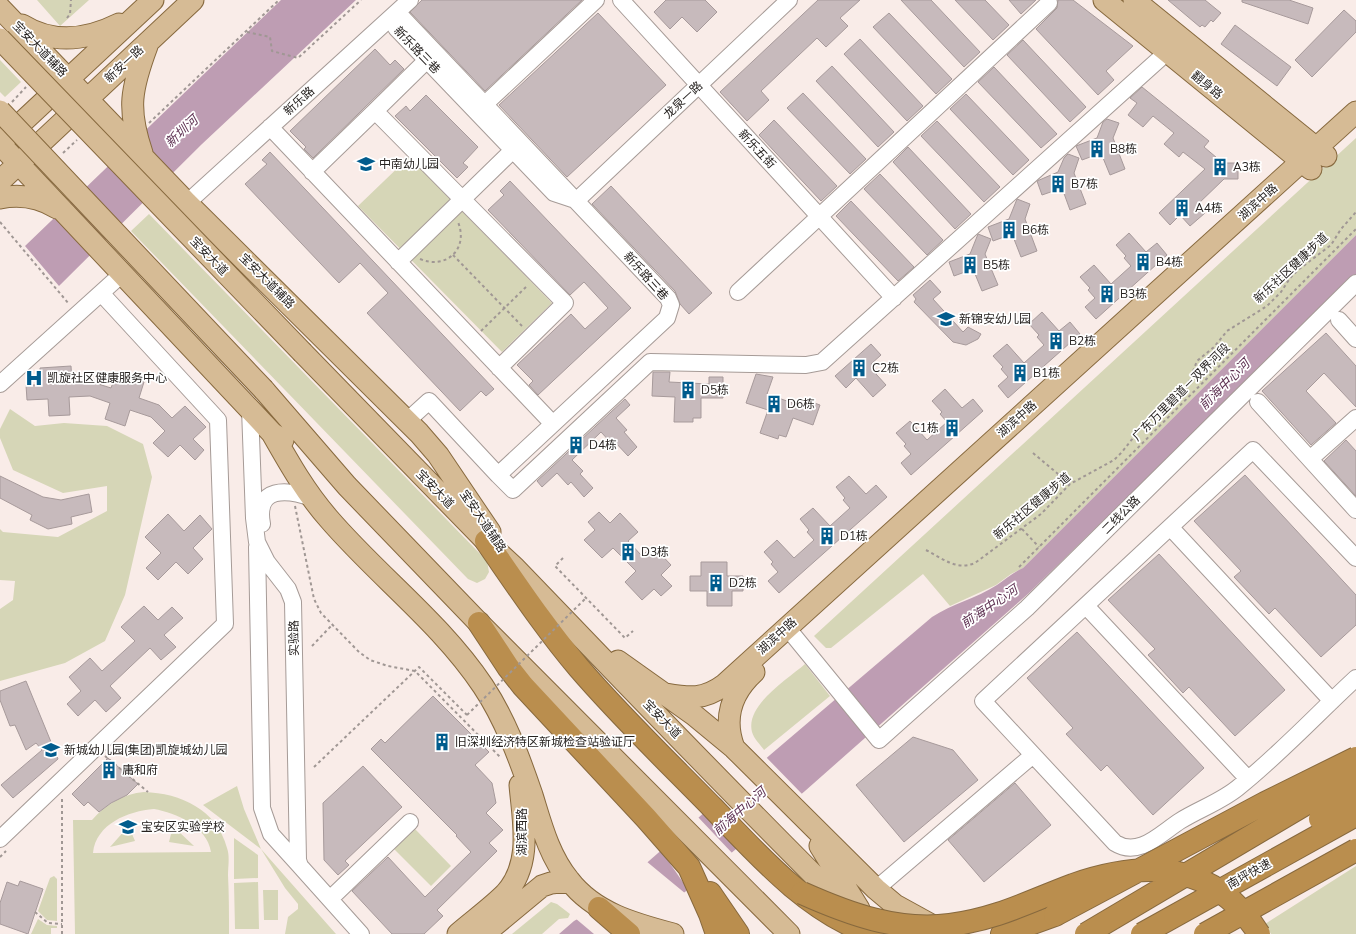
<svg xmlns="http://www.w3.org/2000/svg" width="1356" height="934" font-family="'Nunito Sans','Noto Sans SC',sans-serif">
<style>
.green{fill:#d6d6b7;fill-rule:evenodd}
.water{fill:#be9db3}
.pier{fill:#f9ece8}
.building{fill:#c7babc;stroke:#a79a9b}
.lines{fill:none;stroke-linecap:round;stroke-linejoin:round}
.minor-casing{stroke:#a69b97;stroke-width:18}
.major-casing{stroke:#87693e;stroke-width:23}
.highway-casing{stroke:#87693e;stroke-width:24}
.path{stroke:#a09794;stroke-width:2;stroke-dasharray:3 3;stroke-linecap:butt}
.minor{stroke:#fff;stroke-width:16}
.major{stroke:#d6bb95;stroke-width:21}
.highway{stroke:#ba8e4e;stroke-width:22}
.major-bridge-casing{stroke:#87693e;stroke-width:23;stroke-linecap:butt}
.highway-bridge-casing{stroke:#87693e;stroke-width:24;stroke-linecap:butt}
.path-bridge{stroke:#a09794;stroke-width:2;stroke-dasharray:3 3;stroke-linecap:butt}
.major-bridge{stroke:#d6bb95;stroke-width:21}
.highway-bridge{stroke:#ba8e4e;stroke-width:22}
.labels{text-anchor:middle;stroke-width:3.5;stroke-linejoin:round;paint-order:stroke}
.street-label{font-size:12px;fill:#272321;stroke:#fff}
.poi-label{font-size:12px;fill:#272321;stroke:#fff;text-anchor:start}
.water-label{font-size:13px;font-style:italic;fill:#5d3051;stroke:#fff}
</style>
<rect width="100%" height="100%" fill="#f9ece8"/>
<path class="green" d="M37,0H89L60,26Z
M0,60L21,82L5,97L0,92Z
M1356,138V235L1023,568L1011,574L996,585L950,606L923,574L831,648H826L814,636Z
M409,157L552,303L502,352L358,206Z
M149,214L487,561L489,572L485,579L477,583L468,579L131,231Z
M10,409L35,426L64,423L107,426L143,444L152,477L125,595L105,641L65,663L0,681V609L13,600L15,581L0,580V529L3,532L58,537L107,511V486L63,493L13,470L0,438V429Z
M805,664L830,696L764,750C760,744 754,739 752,732C745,705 788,679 805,664Z
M237,786L244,809L261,849L336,934H285L288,917L298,909V904L285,888L261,849L203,805Z
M144,792C181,793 217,810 227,848C230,856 228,867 228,875C229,895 229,914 229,934H75L73,820H92C106,804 123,794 144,792ZM154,809C176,813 207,826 211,852L93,853C96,824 128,811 154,809Z
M126,829L132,834L135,841L110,847Z
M176,829L194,846L169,842L171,834Z
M415,829L451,866L431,886L394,849Z
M234,838L258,855V878L234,879Z
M1356,866V934H1271L1265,924Z
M54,876L57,879V921L47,920L38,911L50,878Z
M258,882L259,929H235L234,883Z
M263,890H278V920H264Z
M551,902L557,904L570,914L568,918L559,919L542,934H512Z
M38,919L47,925L57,926V928H51V934H31Z"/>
<path class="water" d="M281,0H356L202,144L59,286L25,246Z
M1356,235V274L1029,593L805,791L635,934H559L574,921L593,910L770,755L932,617C952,604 977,598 997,585C1006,579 1012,573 1023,568Z"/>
<path class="pier" d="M765,756L803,795L754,837L717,799Z
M697,816L733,854L689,891L660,849Z
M646,861L686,894L638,934H594L575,918L592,909Z"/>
<path class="building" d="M422,0H582L485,91L410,12Z
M666,0H705L717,12L697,32L682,17L670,29L654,12Z
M818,0H860L840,18L848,26L826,47L817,38L761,91L769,100L747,121L720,92Z
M901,0H931L980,52L964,67Z
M955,0H985L1009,25L993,40Z
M1009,0H1036L1021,14Z
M1058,0H1073L1133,46L1106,71L1114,80L1098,95L1036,29L1057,8Z
M1168,0H1205L1221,13L1213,22L1211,20L1205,27L1202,25L1200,27Z
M1242,0H1289L1313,8L1308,24L1242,2Z
M1344,10L1356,21V32L1312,77L1295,60Z
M598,13L666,85L567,177L499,105Z
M889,13L952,79L936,94L873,27Z
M1235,25L1291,67L1277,86L1221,44Z
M860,39L923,106L907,121L844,54Z
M1023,40L1086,107L1070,122L1007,55Z
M375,49L390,65L395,60L404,69L313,158L304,149L306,147L290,131Z
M832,66L894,132L878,147L816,81Z
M994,67L1057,134L1041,148L978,82Z
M1142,87L1209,141L1204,147L1223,163H1238V179H1224L1197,205L1205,213L1190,226L1180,215L1170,225L1159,213L1205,169L1183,152L1179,157L1164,144L1174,133L1153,116L1143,127L1128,115L1137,103L1130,98Z
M803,93L866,159L850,174L787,108Z
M966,94L1029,160L1013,175L950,109Z
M426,95L478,147L463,163L468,167L457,178L395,116L406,106L410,111Z
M1107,119L1119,123L1113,138L1125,169L1110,175L1101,153L1082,160L1076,146L1097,138L1103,122Z
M774,120L837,186L821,201L759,135Z
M937,121L1000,187L984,202L921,136Z
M908,147L971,214L955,229L893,162Z
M270,152L494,389L486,396L481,391L460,411L367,313L388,293L360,263L339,283L245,184L267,164L262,160Z
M1068,154L1079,158L1074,173L1086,204L1070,210L1062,188L1042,195L1037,181L1058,172L1064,158Z
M880,174L943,240L927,255L864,189Z
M510,181L631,308L538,395L529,385L533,381L517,365L571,314L585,329L608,308L584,282L570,295L488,210L504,195L500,191Z
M611,186L712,293L689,314L680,304L675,291L592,204Z
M1017,199L1030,204L1025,219L1037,251L1021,257L1012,234L993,241L988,227L1009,219Z
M851,201L914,267L898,281L836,216Z
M1129,233L1146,252L1157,243L1167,255L1096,319L1085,307L1095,298L1088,290L1090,288L1080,277L1094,265L1111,284L1131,266L1124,258L1126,256L1116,245Z
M978,234L991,239L985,254L998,285L982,291L973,269L954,276L949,262L970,254Z
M930,280L941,292L933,299L963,332L968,327L981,334L978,339L966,345L953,342L914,302L916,299L913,295Z
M1042,312L1059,331L1070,322L1080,334L1008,398L998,386L1008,377L1001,369L1003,367L993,356L1007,344L1024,363L1044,345L1037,337L1039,335L1029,324Z
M1326,333L1356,366V407L1324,373L1306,391L1336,423L1311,445L1262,391Z
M871,344L881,355L871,364L878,372L876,374L886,385L873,397L856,378L846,388L835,376Z
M71,366L72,383L92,382L111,388L117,372L144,382L139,398L159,405L172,418L185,406L206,427L193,439L204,450L195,460L180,445L168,457L153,443L165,431L151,417L130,410L125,426L105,419L110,403L90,396L69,397L70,415L49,416L48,399L27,400L26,385H41L40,368Z
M653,372H670L669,382L709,384V377H723V398H701V418H693V422H674L675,397L652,396Z
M756,374L773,377L767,394L804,407L806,400L820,405L813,425L793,418L786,437L779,435L778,439L760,433L768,410L746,403Z
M945,389L962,408L973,399L983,411L911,475L901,463L911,454L904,446L906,444L896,433L910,421L927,440L947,422L940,414L942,412L932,401Z
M625,399L630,405L616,418L627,430L624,432L637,447L628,456L614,441L612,444L601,432L572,460L583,471L580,474L593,488L584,497L571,482L568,485L557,473L542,487L537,481Z
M1346,440L1356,451V496L1324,461Z
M1245,475L1356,595V625L1321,657L1275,608L1269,614L1234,577L1241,571L1194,521Z
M0,476L43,497L61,500L89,494L92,512L71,517L72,524L48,529L30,520L32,515L0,498Z
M849,476L866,494L876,485L887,497L779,593L768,581L778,572L771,564L773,562L764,552L777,540L794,558L814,540L807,532L809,530L800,519L813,508L830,526L850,508L843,500L845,498L836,487Z
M599,512L610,523L620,513L638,532L628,541L642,556L653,546L671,565L661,575L672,586L661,596L654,589L642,600L625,582L636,571L613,548L602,558L584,540L595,530L588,522Z
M168,514L184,531L200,515L212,529L193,548L203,559L188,574L176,562L158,580L146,568L161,553L145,537Z
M1159,554L1285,690L1235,736L1189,687L1183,693L1148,655L1155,649L1108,600Z
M701,562H727V576H743V591H732V606H707V591H690V576H701Z
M144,606L158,620L172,607L183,618L164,635L176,647L161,660L150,648L110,686L121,698L106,712L95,700L78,716L67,704L81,691L69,677L90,658L102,671L135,641L121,627Z
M1077,632L1204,768L1153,815L1107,765L1101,771L1066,734L1073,728L1027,678Z
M26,681L58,759L13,798L1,785L42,750L36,743L26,750L15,725L10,726L0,700V691Z
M433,696L489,752L475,765L492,783L496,803L486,813L503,830L489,843L497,851L437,910L443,916L424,934H392L352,891L388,857L425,897L471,852L456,836L457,835L371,749L381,739L385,743Z
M913,737L953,750L978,780L904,842L856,785Z
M108,758L138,784L127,795L111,803L99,812L88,802L84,806L72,794Z
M363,766L402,807L345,861L349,865L338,875L324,860L323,803Z
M1015,783L1051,825L984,882L948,840Z
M20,881L43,889L28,934L0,924V903L7,882L18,886Z"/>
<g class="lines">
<g class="minor-casing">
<path id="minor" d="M621,0L894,298
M397,12L668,298L671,305L667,318L498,475L429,401L407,421
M396,28L554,193L575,200
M485,104L596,0
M375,111L427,60
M270,127L553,424
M312,172L375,111L565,303L499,368
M576,201L789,0
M187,203L410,0
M398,262L513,150
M738,292L1049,3
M1339,320L1356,339
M0,384L122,274
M1258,402L1356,510
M250,409L254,518L257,542L267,562L288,589L293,602L298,860L300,866L361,934
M1310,459L1356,418
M498,475L513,490L650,362L806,365L822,362L1175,45
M262,524C255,486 287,489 312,498
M1171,528L1332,701
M257,547L262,808L271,834L300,866
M1356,558L1253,450L983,701L1115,843C1139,858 1161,833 1180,821C1199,809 1223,801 1240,786C1281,753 1317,714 1356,678
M1086,606L1248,779
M794,636L879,740L1027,608L1356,283
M0,839L225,624L218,420L101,293
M876,889L1033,755
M330,899L410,822"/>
</g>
<g class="major-casing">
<path id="major" d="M1104,0L1311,169
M1134,0L1326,156
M0,8L187,203L419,433L438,455L490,532
M22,25C54,45 87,40 119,24
M3,140L153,0
M0,144L272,433L283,440
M142,153C127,109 131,89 147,46
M0,181L193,0
M0,198C20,194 39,197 57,208
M303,353L486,541L515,568C627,684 738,801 853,914
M264,390L347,486L479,623L789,934
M272,433C289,463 306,493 329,519C378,576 441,623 483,686C505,719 519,757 532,795C541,824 549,856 569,880C594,913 635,924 673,934
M618,661L694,715L734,748L876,889L895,905L935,927
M666,694C689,698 704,700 724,685L1356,112
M734,748C723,719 731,693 754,672
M820,846L859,909
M458,934C473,921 491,908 505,894C533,864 523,821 520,785
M484,934L542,886L551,883L569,881"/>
</g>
<g class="highway-casing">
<path id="highway" d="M486,541C516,584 545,628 579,668C621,717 668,762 713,808C759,856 808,912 872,934
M479,623L508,667L523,686L646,818L689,867L710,914L717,934
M710,893L738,934
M599,908L629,934
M1002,934L1055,915"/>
</g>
<path class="path" d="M67,18L70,14L71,0
M247,32L270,37L272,51L298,58L361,0
M12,102L26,87
M149,123L279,0
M63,153L77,140
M0,222L69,304
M453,255L522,326
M420,259C446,270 469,249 458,222
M481,331L528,285
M1033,453L1070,484
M295,506L314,599L321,613L359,652L370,660L388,666L415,671L500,757
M1022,529L1039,547
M926,550C942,558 956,571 975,563L1041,514L1070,484L1114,460L1122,452L1144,424L1179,399L1185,392L1197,361L1214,347L1227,331L1267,306L1281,292L1290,278L1298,270L1331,245L1341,229L1356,212
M563,558L555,566L625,638L633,631
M1019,567L1356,229
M312,646L332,625
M105,756L148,792
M314,767L419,667L467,715
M0,857L6,851
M35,912L48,923L62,924
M62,934V799"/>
<use href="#minor" class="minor"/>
<use href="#major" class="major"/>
<use href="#highway" class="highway"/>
<g class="major-bridge-casing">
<path id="major-bridge" d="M0,39L303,353
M0,111L264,390"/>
</g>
<g class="highway-bridge-casing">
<path id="highway-bridge" d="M1320,819L1356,797
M802,893C849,914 898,932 950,925C997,919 1030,901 1073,885C1148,859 1214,862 1259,934
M1055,915L1265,803L1356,758
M1086,934L1356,774
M1142,934L1356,815
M1205,934L1356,850"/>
</g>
<path class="path-bridge" d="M467,715L586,598"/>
<use href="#major-bridge" class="major-bridge"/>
<use href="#highway-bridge" class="highway-bridge"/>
</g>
<defs>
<g id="building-bare" transform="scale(1.38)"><path d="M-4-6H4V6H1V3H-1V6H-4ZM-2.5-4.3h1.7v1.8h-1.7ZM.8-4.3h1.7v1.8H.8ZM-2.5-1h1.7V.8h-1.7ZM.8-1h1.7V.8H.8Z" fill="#015c8d" stroke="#fff" stroke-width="2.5" paint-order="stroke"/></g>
<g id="school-bare" transform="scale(1.38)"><path d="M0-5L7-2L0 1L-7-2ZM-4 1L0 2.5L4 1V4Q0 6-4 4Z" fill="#015c8d" stroke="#fff" stroke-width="2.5" paint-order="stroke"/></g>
<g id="hospital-bare" transform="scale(1.38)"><path d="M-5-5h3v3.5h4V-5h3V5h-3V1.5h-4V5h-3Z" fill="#015c8d" stroke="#fff" stroke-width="2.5" paint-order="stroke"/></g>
</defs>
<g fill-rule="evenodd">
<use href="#building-bare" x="1097" y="149"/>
<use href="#school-bare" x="366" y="164"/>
<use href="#building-bare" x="1220" y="167"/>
<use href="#building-bare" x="1058" y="184"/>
<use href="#building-bare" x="1182" y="208"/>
<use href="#building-bare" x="1009" y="230"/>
<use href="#building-bare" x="1143" y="262"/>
<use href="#building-bare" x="970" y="265"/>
<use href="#building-bare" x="1107" y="294"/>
<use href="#school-bare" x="946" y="319"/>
<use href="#building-bare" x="1056" y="341"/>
<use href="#building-bare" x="859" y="368"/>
<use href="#building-bare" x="1020" y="373"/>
<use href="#hospital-bare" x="34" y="378"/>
<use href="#building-bare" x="688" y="390"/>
<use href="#building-bare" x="774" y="404"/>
<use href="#building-bare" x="952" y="428"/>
<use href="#building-bare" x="576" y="445"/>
<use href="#building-bare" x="827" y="536"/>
<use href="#building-bare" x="628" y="552"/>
<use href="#building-bare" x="716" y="583"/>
<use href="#building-bare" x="442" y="742"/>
<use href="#school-bare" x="51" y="750"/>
<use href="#building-bare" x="109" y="770"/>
<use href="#school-bare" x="128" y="827"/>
</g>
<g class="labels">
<g class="street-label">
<text transform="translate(40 49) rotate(46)" y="4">宝安大道辅路</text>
<text transform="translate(417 50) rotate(46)" y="4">新乐路三巷</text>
<text transform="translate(124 64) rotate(-43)" y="4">新安一路</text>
<text transform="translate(1207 85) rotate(39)" y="4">翻身路</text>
<text transform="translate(683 100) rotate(-43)" y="4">龙泉一路</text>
<text transform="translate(299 101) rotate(-42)" y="4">新乐路</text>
<text transform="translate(757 149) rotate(47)" y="4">新乐五街</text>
<text transform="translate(1258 202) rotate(-42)" y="4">湖滨中路</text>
<text transform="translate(209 256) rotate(46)" y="4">宝安大道</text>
<text transform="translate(1291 268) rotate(-43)" y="4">新乐社区健康步道</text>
<text transform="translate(646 276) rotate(48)" y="4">新乐路三巷</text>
<text transform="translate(267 281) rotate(45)" y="4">宝安大道辅路</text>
<text transform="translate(1181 392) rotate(-45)" y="4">广东万里碧道－双界河段</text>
<text transform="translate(1017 419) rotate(-42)" y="4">湖滨中路</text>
<text transform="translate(435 489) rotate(46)" y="4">宝安大道</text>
<text transform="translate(1032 506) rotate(-40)" y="4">新乐社区健康步道</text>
<text transform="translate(1121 515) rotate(-45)" y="4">二线公路</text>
<text transform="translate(483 521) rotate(56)" y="4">宝安大道辅路</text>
<text transform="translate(777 636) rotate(-42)" y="4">湖滨中路</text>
<text transform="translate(294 638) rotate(-91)" y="4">实验路</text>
<text transform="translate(662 719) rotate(46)" y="4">宝安大道</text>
<text transform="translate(522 832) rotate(-90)" y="4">湖滨西路</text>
<text transform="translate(1249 874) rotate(-29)" y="4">南坪快速</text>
</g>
<g class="poi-label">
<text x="1110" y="153">B8栋</text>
<text x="379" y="168">中南幼儿园</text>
<text x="1233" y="171">A3栋</text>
<text x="1071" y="188">B7栋</text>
<text x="1195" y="212">A4栋</text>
<text x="1022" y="234">B6栋</text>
<text x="1156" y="266">B4栋</text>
<text x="983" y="269">B5栋</text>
<text x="1120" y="298">B3栋</text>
<text x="959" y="323">新锦安幼儿园</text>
<text x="1069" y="345">B2栋</text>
<text x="872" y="372">C2栋</text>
<text x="1033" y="377">B1栋</text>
<text x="47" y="382">凯旋社区健康服务中心</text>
<text x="701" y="394">D5栋</text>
<text x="787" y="408">D6栋</text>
<text x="939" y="432" text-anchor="end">C1栋</text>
<text x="589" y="449">D4栋</text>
<text x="840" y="540">D1栋</text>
<text x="641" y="556">D3栋</text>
<text x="729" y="587">D2栋</text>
<text x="455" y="746">旧深圳经济特区新城检查站验证厅</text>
<text x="64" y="754">新城幼儿园(集团)凯旋城幼儿园</text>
<text x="122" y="774">庸和府</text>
<text x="141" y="831">宝安区实验学校</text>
</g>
<g class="water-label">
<text transform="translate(181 131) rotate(-43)" y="5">新圳河</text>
<text transform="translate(1224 384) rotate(-45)" y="5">前海中心河</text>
<text transform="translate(989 606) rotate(-34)" y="5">前海中心河</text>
<text transform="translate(739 811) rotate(-41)" y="5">前海中心河</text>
</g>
</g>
</svg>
